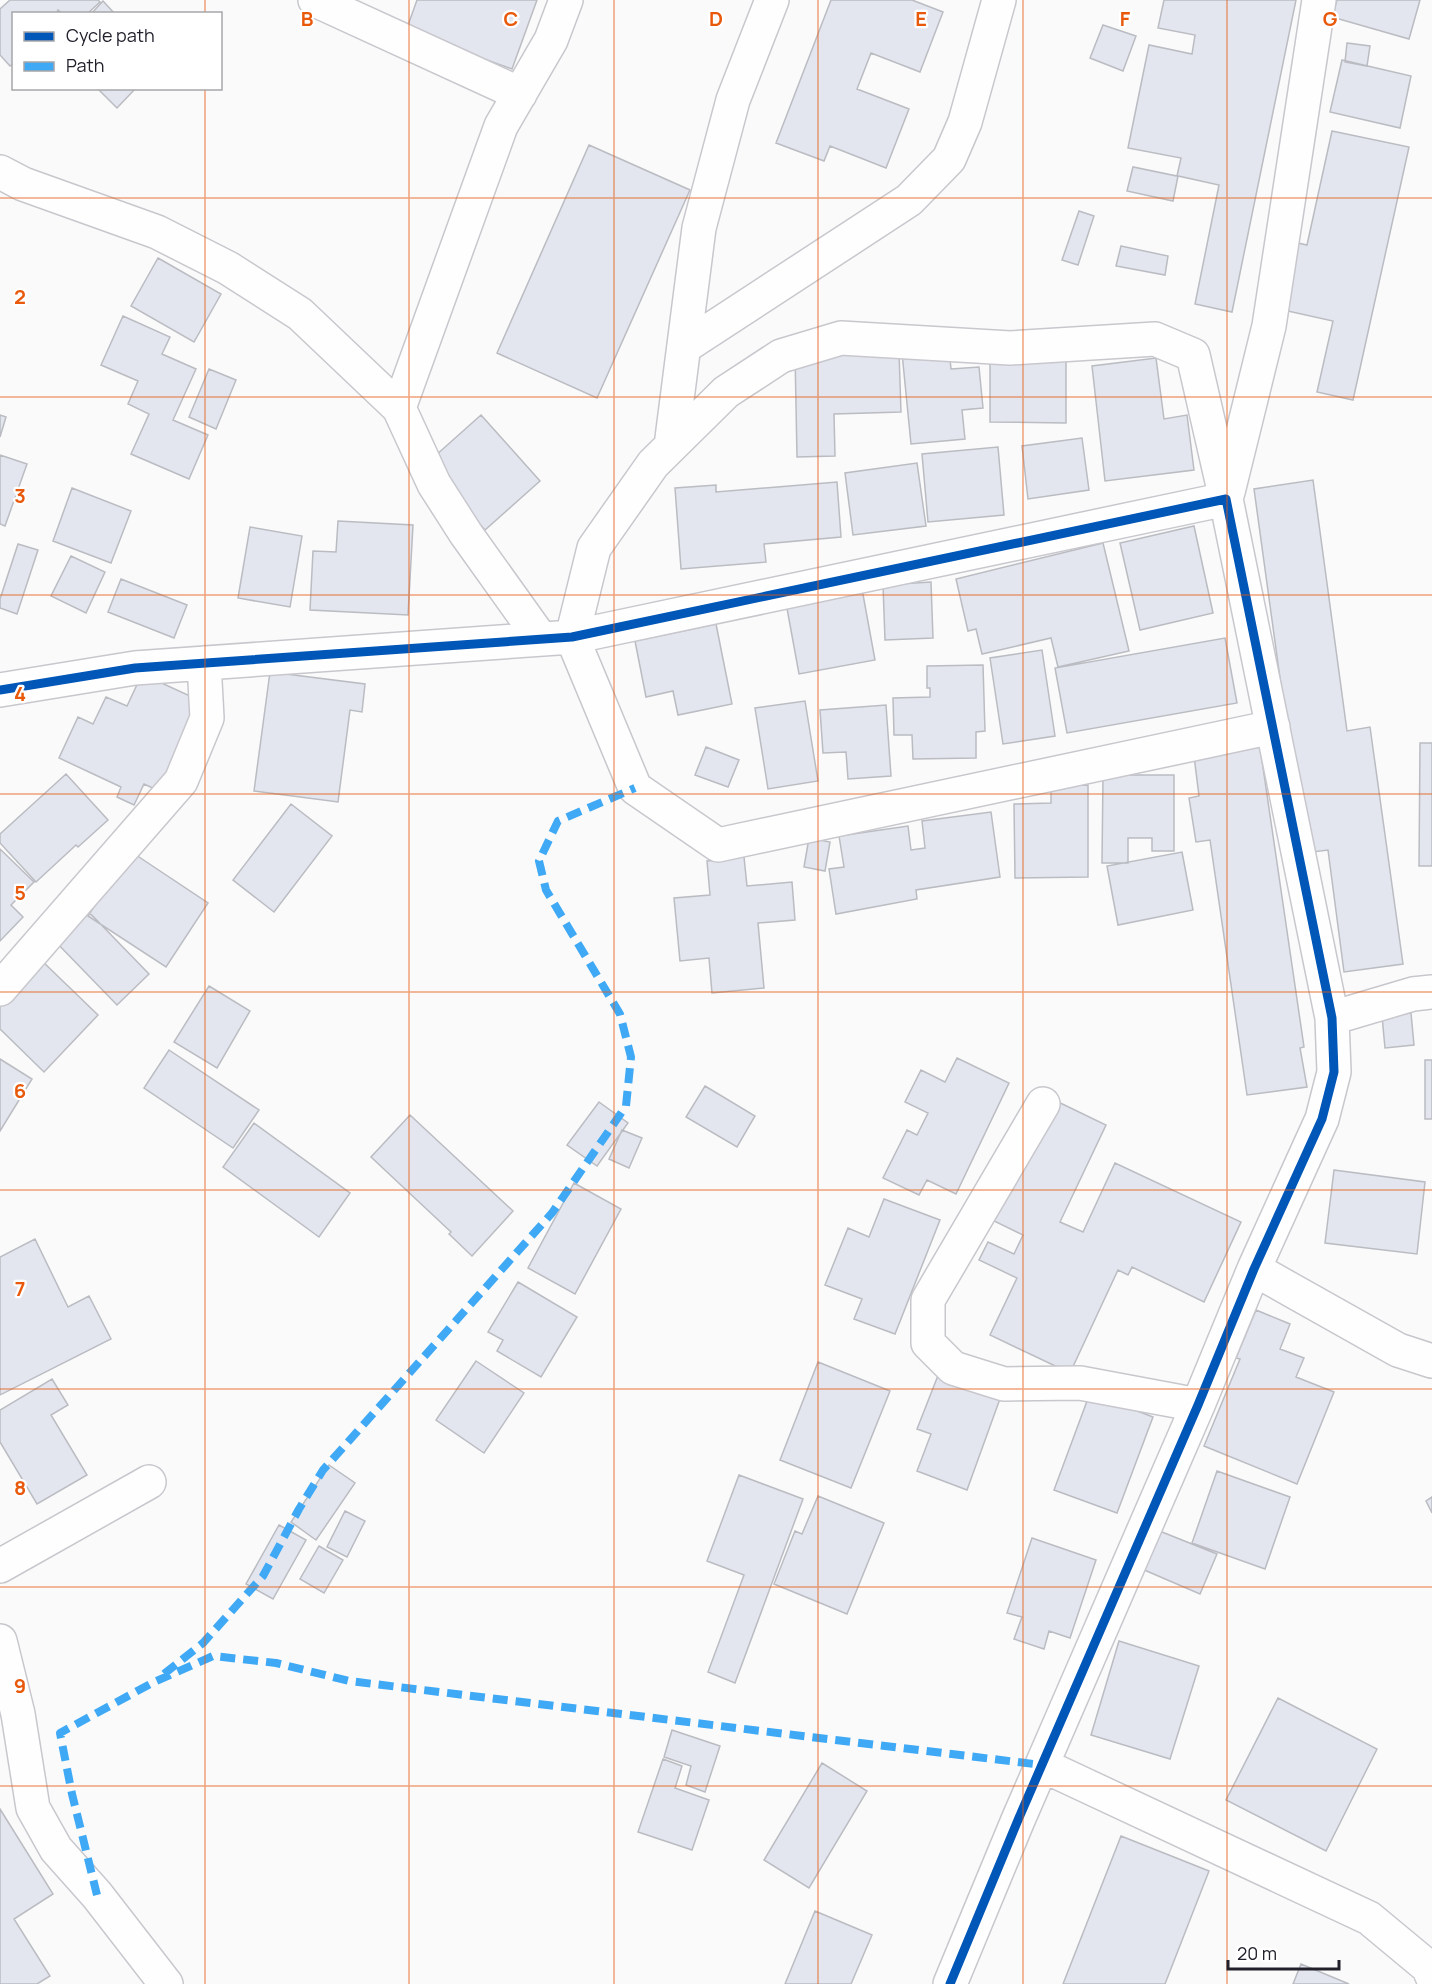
<svg xmlns="http://www.w3.org/2000/svg" width="1432" height="1984" font-family="Manrope,sans-serif">
<style>
.building{fill:#e3e6ef;stroke:#babcc2;stroke-width:1.5}
.lines{fill:none;stroke-linecap:round;stroke-linejoin:round}
.minor-casing{stroke:#c8c7cd;stroke-width:36}
.minor{stroke:#fefefe;stroke-width:33}
.quiet{stroke:#3fa9f5;stroke-width:8;stroke-dasharray:15 8;stroke-linecap:butt}
.cycleway-casing{stroke:#fff;stroke-width:13}
.cycleway{stroke:#0057b8;stroke-width:9}
.grid{fill:none;stroke:#e8590c;stroke-width:1.5;stroke-opacity:0.55}
.grid-label{font-size:20px;text-anchor:middle;font-weight:bold;fill:#e8590c;stroke:#fff;stroke-width:4.5;stroke-linejoin:round;paint-order:stroke}
</style>
<rect width="100%" height="100%" fill="#fafafa"/>
<path class="building" d="M10,0H98L100,2L87,14H63L58,10L56,14H14V63L10,66L0,55V9Z
M417,0H537L512,69L406,31Z
M831,0H912L943,12L920,72L871,53L857,89L909,109L886,168L830,146L824,161L776,143Z
M1164,0H1296L1232,312L1195,304L1219,185L1178,176L1173,201L1127,191L1133,167L1177,176L1181,158L1128,148L1149,45L1192,54L1195,35L1158,28Z
M1337,0H1420L1409,39L1332,17Z
M103,1L115,14H91Z
M1103,25L1136,36L1123,71L1090,58Z
M1347,43L1370,46L1367,66L1345,62Z
M1342,60L1411,76L1400,128L1330,112Z
M97,88H136L117,108Z
M1332,131L1409,147L1353,400L1317,392L1333,321L1274,308L1289,241L1307,245Z
M589,145L690,190L597,398L497,353Z
M1079,211L1094,216L1078,265L1062,260Z
M1121,246L1168,256L1165,275L1116,266Z
M158,258L221,294L194,342L131,306Z
M123,316L170,337L162,354L196,369L173,420L208,435L189,479L131,454L149,414L128,404L138,381L101,365Z
M949,349L951,369L979,367L983,408L962,410L965,439L911,444L902,353Z
M899,352L901,412L834,414L835,456L797,457L795,354Z
M1066,358V423L990,422V363Z
M1156,358L1164,419L1187,415L1194,470L1105,481L1092,366Z
M209,369L236,380L216,429L189,417Z
M0,415L6,417L0,437Z
M481,415L540,481L485,530L426,464Z
M1082,438L1089,490L1028,499L1022,446Z
M998,447L1004,515L928,522L922,454Z
M0,455L27,464L5,526L0,524Z
M917,463L926,526L853,535L845,473Z
M1313,480L1347,731L1370,727L1403,964L1344,972L1328,850L1304,853L1254,489Z
M837,482L841,537L764,544L766,562L681,569L675,488L716,485V492Z
M72,488L131,511L111,563L53,541Z
M338,521L413,525L408,615L310,610L313,551L336,552Z
M1194,526L1213,613L1140,630L1120,543Z
M250,527L302,536L290,607L238,598Z
M1103,543L1129,651L1058,667L1051,638L982,654L976,629L968,631L956,579Z
M18,544L38,550L17,614L0,608V599Z
M71,556L105,572L86,613L51,596Z
M121,579L187,605L174,638L108,612Z
M931,582L933,638L885,640L883,585Z
M862,589L875,660L799,674L786,603Z
M716,624L732,704L678,715L673,691L646,697L635,641Z
M1225,638L1237,703L1067,733L1055,668Z
M1042,650L1055,736L1003,744L990,658Z
M983,665L985,731L976,732V758L913,759L912,735H894L893,698L930,697V688H927V666Z
M270,672L365,684L362,712L350,710L338,802L254,791Z
M142,674L201,701L159,791L144,784L134,805L117,797L121,787L59,758L78,717L93,724L106,697L127,706Z
M805,701L818,781L768,789L755,708Z
M886,705L891,776L848,779L846,752L823,753L820,710Z
M1420,743H1432V866H1419Z
M706,747L739,760L728,787L695,775Z
M1260,747L1304,1047L1300,1048L1307,1087L1247,1095L1210,840L1196,842L1189,798L1199,796L1194,756Z
M66,774L108,820L78,847L76,845L36,882L0,843V834Z
M1103,775H1174V851H1152V838H1128V863H1102Z
M1088,785V877L1015,878L1014,804L1051,803V786Z
M291,804L332,836L274,912L233,880Z
M991,812L1000,877L916,890L917,899L836,914L829,869L844,867L839,836L908,826L911,850L925,848L922,821Z
M809,838L830,842L825,871L804,867Z
M0,849L34,882L11,905L23,917L0,941Z
M130,851L208,903L166,967L88,916Z
M1182,852L1193,910L1118,925L1107,866Z
M744,857L747,886L792,882L795,920L758,923L764,988L712,993L709,958L680,961L674,898L710,895L707,861Z
M84,907L149,974L117,1005L52,938Z
M40,959L98,1015L44,1072L0,1029V1001Z
M209,986L250,1011L217,1068L174,1042Z
M1411,1013L1414,1045L1385,1048L1382,1016Z
M169,1050L259,1110L233,1148L144,1088Z
M957,1058L1009,1083L956,1194L927,1180L919,1195L883,1178L907,1130L917,1135L928,1113L905,1102L921,1070L945,1082Z
M0,1059L32,1079L0,1131Z
M1425,1060H1432V1119H1425Z
M705,1086L755,1116L737,1147L686,1117Z
M1050,1098L1106,1125L1060,1222L1083,1232L1115,1163L1241,1222L1204,1302L1132,1267L1128,1275L1118,1270L1070,1373L990,1335L1017,1278L979,1260L988,1242L1014,1254L1023,1235L992,1220Z
M599,1102L628,1123L597,1166L567,1145Z
M410,1115L513,1211L472,1256L449,1234L451,1232L371,1157Z
M254,1123L350,1193L319,1237L223,1167Z
M622,1130L642,1138L629,1168L609,1159Z
M1334,1170L1425,1182L1417,1254L1325,1243Z
M574,1183L621,1209L575,1294L528,1268Z
M884,1199L940,1220L895,1334L854,1319L862,1299L825,1285L848,1228L869,1237Z
M35,1239L68,1307L89,1296L111,1339L0,1395V1257Z
M518,1282L577,1317L541,1377L497,1351L503,1340L488,1332Z
M1256,1310L1290,1324L1280,1349L1304,1358L1296,1377L1334,1392L1297,1484L1204,1446L1240,1359L1236,1358Z
M476,1361L524,1393L484,1453L436,1420Z
M818,1362L890,1391L851,1488L780,1460Z
M939,1373L1001,1396L967,1490L917,1471L931,1434L917,1429Z
M52,1379L68,1405L51,1415L87,1475L37,1504L0,1442V1410Z
M1090,1393L1153,1417L1117,1513L1054,1490Z
M329,1465L355,1483L316,1540L291,1522Z
M1217,1471L1290,1497L1265,1569L1192,1543Z
M739,1475L803,1499L735,1683L708,1672L744,1575L707,1561Z
M818,1496L884,1523L847,1614L774,1584L795,1531L802,1534Z
M1432,1497V1513L1426,1501Z
M345,1511L365,1521L347,1557L327,1547Z
M279,1525L306,1540L273,1599L246,1584Z
M1157,1530L1217,1554L1200,1594L1142,1569Z
M1032,1538L1096,1560L1070,1638L1049,1631L1044,1649L1014,1639L1022,1617L1007,1613Z
M319,1546L343,1560L324,1593L300,1579Z
M1119,1641L1199,1666L1170,1759L1091,1735Z
M1278,1698L1377,1749L1326,1851L1226,1800Z
M672,1730L720,1746L705,1792L686,1785L691,1766L664,1757Z
M663,1759L682,1766L675,1788L709,1800L692,1850L638,1832Z
M822,1763L867,1791L809,1888L764,1860Z
M0,1809L53,1894L14,1919L50,1976L37,1984H0Z
M1121,1836L1209,1871L1165,1984H1063Z
M815,1911L872,1935L851,1984H785Z
M1301,1964L1349,1984H1293Z"/>
<g class="lines">
<g class="minor-casing">
<path id="minor" d="M315,0L520,94
M0,172L23,184L157,232L228,268L300,314L399,408L434,484L466,534L541,639
M684,347L909,200L949,159L965,122L999,0
M399,408L501,126L551,40L566,0
M671,446L699,228L733,100L772,0
M1228,492L1269,326L1319,0
M1226,499L1193,355L1155,339L1010,348L841,338L781,356L726,392L653,464L594,548L572,637L635,788L718,845L1273,727
M0,690L135,668L572,637L1226,499L1332,1018L1334,1072L1322,1119L1254,1269L1198,1405L1018,1820L950,1984
M0,989L181,781L207,718L204,663
M1332,1018L1413,994L1432,992
M1043,1104L928,1300V1343L953,1368L1004,1384L1080,1383L1198,1405
M1254,1269L1398,1350L1432,1361
M0,1566L149,1482
M0,1641L18,1714L33,1808L56,1849L97,1895L166,1984
M1042,1765L1369,1918L1428,1967L1432,1976"/>
</g>
<use href="#minor" class="minor"/>
<path class="quiet" d="M164,1674L203,1643L263,1576L299,1509L323,1470L552,1213L626,1106L631,1057L620,1014L546,890L539,861L558,821L635,788
M97,1895L72,1794L60,1733L152,1683L213,1656L276,1663L349,1681L1042,1765"/>
<g class="cycleway-casing">
<path id="cycleway" d="M0,690L135,668L572,637L1226,499L1332,1018L1334,1072L1322,1119L1254,1269L1198,1405L1018,1820L950,1984"/>
</g>
<use href="#cycleway" class="cycleway"/>
</g>
<path class="grid" d="M205,0V14M409,0V1984M614,0V1984M818,0V1984M1023,0V1984M1227,0V1984M205,88V1984M0,198H1432M0,397H1432M0,595H1432M0,794H1432M0,992H1432M0,1190H1432M0,1389H1432M0,1587H1432M0,1786H1432"/>
<g class="grid-label">
<text x="307" y="26">B</text>
<text x="511" y="26">C</text>
<text x="716" y="26">D</text>
<text x="921" y="26">E</text>
<text x="1125" y="26">F</text>
<text x="1330" y="26">G</text>
<text x="20" y="304">2</text>
<text x="20" y="503">3</text>
<text x="20" y="701">4</text>
<text x="20" y="900">5</text>
<text x="20" y="1098">6</text>
<text x="20" y="1296">7</text>
<text x="20" y="1495">8</text>
<text x="20" y="1693">9</text>
</g>
<rect x="12" y="12" width="210" height="78" fill="#ffffff" stroke="#a7a6aa" stroke-width="1.5"/>
<rect x="24" y="32" width="30" height="9" fill="#0057b8" stroke="#a7a6aa" stroke-width="1.5"/>
<text x="66" y="42" font-size="18" fill="#22202b">Cycle path</text>
<rect x="24" y="62" width="30" height="9" fill="#3fa9f5" stroke="#a7a6aa" stroke-width="1.5"/>
<text x="66" y="72" font-size="18" fill="#22202b">Path</text>
<path d="M1228 1960v9h111v-9" fill="none" stroke="#22202b" stroke-width="3"/>
<text x="1237" y="1960" font-size="18" fill="#22202b" stroke="#ffffff" stroke-width="4.5" paint-order="stroke">20 m</text>
</svg>
